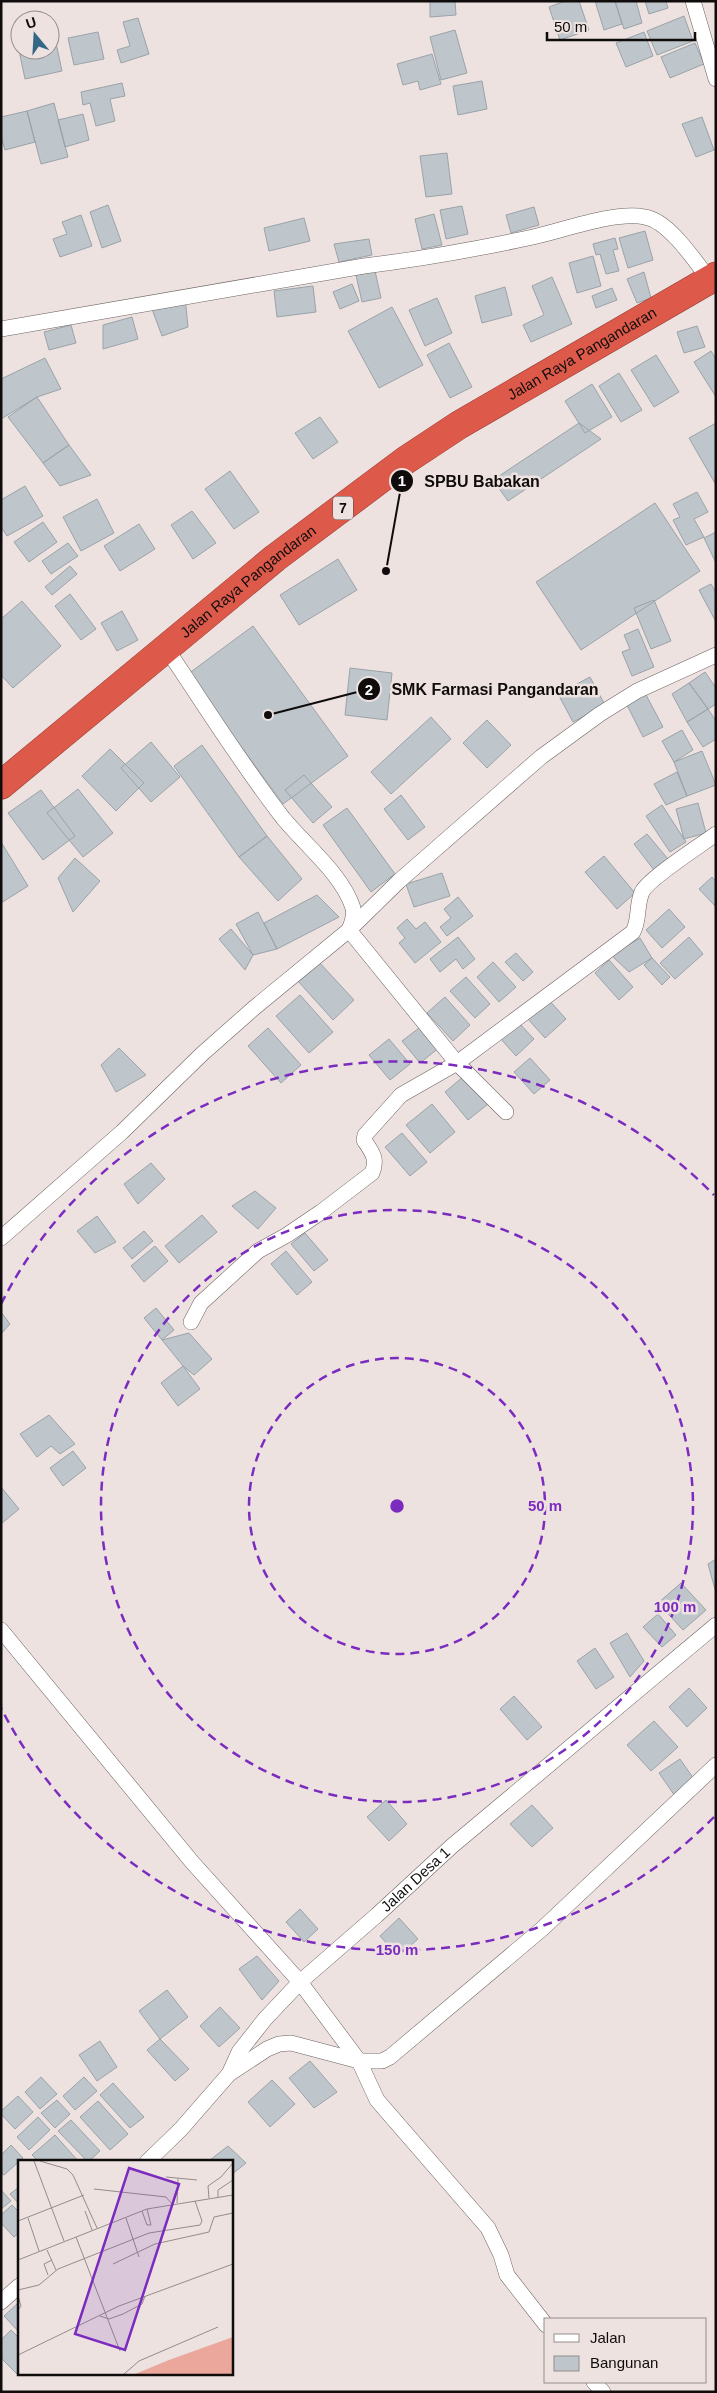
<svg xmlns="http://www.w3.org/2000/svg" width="717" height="2393" font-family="Helvetica,sans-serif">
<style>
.building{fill:#bec6cc;stroke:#9aa3a8}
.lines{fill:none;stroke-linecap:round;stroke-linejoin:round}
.street-casing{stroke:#6b6260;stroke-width:16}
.highway-casing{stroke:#953f35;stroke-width:29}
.street{stroke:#fff;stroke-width:15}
.highway{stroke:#dd5a4b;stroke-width:28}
.ring{fill:none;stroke:#7b2cbf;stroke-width:2.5;stroke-dasharray:9 6}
.labels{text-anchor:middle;stroke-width:5;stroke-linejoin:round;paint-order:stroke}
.shield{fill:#ede2e0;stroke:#524c4b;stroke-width:1}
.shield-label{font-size:14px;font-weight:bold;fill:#0f0c0b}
.street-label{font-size:15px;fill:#0f0c0b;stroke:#ede2e0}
.inset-road{fill:none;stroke:#948c8b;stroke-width:1}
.view{fill:#7b2cbf;fill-opacity:0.15;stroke:#7b2cbf;stroke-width:2.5}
.inset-edge{fill:none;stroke:#0f0c0b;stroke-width:2.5}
.centre{fill:#7b2cbf;stroke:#ede2e0;stroke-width:2.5}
.ring-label{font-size:15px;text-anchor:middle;font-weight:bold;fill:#7b2cbf;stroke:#ede2e0;stroke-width:5;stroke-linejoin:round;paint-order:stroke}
.leader{fill:none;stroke:#0f0c0b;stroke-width:2}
.callout-dot{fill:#0f0c0b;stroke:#ede2e0;stroke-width:2}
.mark-label{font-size:15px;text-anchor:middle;font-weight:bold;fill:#fff}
.callout-label{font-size:16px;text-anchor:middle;font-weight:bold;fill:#0f0c0b;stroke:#ede2e0;stroke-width:5;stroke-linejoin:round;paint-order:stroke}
</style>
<rect width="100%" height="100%" fill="#ede2e0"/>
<path class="building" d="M430,1H455L456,15L430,17Z
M565,1H579L589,30L560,40L549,7Z
M595,1H615L622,24L604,30Z
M615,1H636L642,23L624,29Z
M645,1H666L668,8L649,14Z
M684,16L693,41L657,55L647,31Z
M138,18L149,54L121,63L117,50L130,46L123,22Z
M50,29H53L62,71L25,79L16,36L20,35V50H50Z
M455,30L467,73L441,80L430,37Z
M98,32L104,59L74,65L68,38Z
M644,32L653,56L626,67L616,43Z
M695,43L704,64L670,78L661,57Z
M432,54L441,84L420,90L418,81L403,85L397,64Z
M482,81L487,109L458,115L453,86Z
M122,83L125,96L110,99L115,121L96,126L90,103L83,105L81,92Z
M54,103L68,157L41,164L27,111Z
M27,111L35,142L5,150L1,136V117Z
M83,114L89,140L65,147L58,120Z
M702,117L714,150L696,157L682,124Z
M447,153L452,194L426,197L420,156Z
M108,205L121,241L102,248L90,212Z
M462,206L468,234L446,239L440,210Z
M534,207L539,225L511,233L506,215Z
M434,214L442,245L422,249L415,219Z
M81,215L92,246L60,257L53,239L67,234L62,222Z
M304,218L310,241L269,251L264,228Z
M645,231L653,260L628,268L619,238Z
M615,238L618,249L613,250L619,271L606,274L600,254L596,255L593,244Z
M369,239L372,255L339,262L334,244Z
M593,256L601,286L577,293L569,263Z
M375,271L381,298L362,302L356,275Z
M644,272L651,298L637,303L627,279Z
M552,277L572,324L531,342L523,325L544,315L532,286Z
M352,284L359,301L340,309L333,292Z
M313,286L316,312L277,317L274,291Z
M505,287L512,315L482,323L475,296Z
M612,288L617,300L596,308L592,296Z
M185,297L188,327L162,336L152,309Z
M437,298L452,333L425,346L409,310Z
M392,307L423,365L379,388L348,331Z
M132,317L138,339L103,349V325Z
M71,325L76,343L49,350L44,332Z
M697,326L705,347L684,353L677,332Z
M449,343L472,387L450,398L427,355Z
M711,351L716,359V397L694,362Z
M656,355L679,392L654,407L631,370Z
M45,358L61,389L37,397L1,419V379Z
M619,373L642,410L621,422L599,386Z
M592,384L612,417L585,433L565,401Z
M37,397L69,445L43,463L8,417Z
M320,417L338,442L313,459L295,433Z
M579,423L601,439L508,501L493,480Z
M716,423V485L689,438Z
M69,445L91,475L60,486L43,463Z
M230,471L259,512L234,529L205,489Z
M25,486L43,516L7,536L1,527V500Z
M697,492L708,512L694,519L704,537L686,545L673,520L680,517L673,504Z
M97,499L114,533L81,551L63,517Z
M655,503L700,571L581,650L536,582Z
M192,511L216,543L193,559L171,525Z
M43,522L57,542L29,562L14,542Z
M139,524L155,549L120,571L104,546Z
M716,532V561H715L704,538Z
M68,543L78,556L51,574L42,561Z
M338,559L357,590L299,625L280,595Z
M70,566L77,574L52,595L45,587Z
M711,584L716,593V622L699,590Z
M70,594L96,629L81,640L55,606Z
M654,600L671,641L651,649L634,608Z
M22,601L61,646L13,688L1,675V619Z
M122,611L138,640L117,651L101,623Z
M253,626L348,756L283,804L188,674Z
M638,629L654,667L632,676L622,652L630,649L624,635Z
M350,668L392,673L387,720L345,715Z
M705,672L716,688V704L708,709L689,683Z
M590,677L605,705L573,722L558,694Z
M689,683L708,709L687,722L672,694Z
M645,693L663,727L643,737L626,703Z
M708,709L716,721V739L703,747L687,722Z
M431,717L451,739L391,794L371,772Z
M487,720L511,745L487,768L463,743Z
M682,730L693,750L674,762L662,741Z
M151,742L180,777L151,802L121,768Z
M202,745L267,836L239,857L174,766Z
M110,749L144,783L116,811L82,776Z
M702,751L716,785L687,796L674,762Z
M677,772L687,796L666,805L654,784Z
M304,775L332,807L313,823L285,790Z
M78,789L113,833L83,857L47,813Z
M41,790L75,836L43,860L8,813Z
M401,795L425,827L408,840L384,809Z
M698,803L706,833L684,839L676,809Z
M662,805L686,842L670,852L646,816Z
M347,808L395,874L371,892L323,825Z
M647,834L668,859L654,870L634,844Z
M267,836L302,879L278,901L239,857Z
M1,842L28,886L1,903Z
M604,856L635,893L617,909L585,872Z
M75,858L100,881L73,912L58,878Z
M442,873L450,896L414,907L406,884Z
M712,877L716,882V907L699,889Z
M317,895L339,917L277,949L264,923Z
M458,897L473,916L447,936L440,927L451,918L444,909Z
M669,909L685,927L662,948L646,930Z
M258,912L277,949L253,955L236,924Z
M407,919L416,929L425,922L441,942L415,963L399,943L405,938L397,928Z
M231,929L253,955L245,970L219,939Z
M458,937L475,959L463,969L456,959L440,972L430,959Z
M689,937L703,954L675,979L660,963Z
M640,938L652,958L629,972L611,955Z
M516,953L533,972L523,981L505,962Z
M652,958L670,977L662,985L644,965Z
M609,960L633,987L619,1000L595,973Z
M318,961L354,1000L333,1020L297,980Z
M493,962L516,987L499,1002L477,977Z
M466,977L490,1004L475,1018L450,991Z
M300,995L333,1032L309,1053L276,1016Z
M445,997L470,1025L453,1041L427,1013Z
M548,999L566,1019L545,1038L527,1018Z
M518,1022L534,1039L516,1056L500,1038Z
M423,1025L440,1047L420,1063L402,1041Z
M268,1028L301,1065L281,1083L248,1046Z
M389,1039L410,1064L390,1080L369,1055Z
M119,1048L146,1075L116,1092L101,1065Z
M530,1058L550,1080L534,1094L514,1072Z
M464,1076L488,1104L468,1120L445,1092Z
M432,1104L455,1132L430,1153L406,1125Z
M402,1133L427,1162L410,1176L385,1147Z
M151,1163L165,1179L138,1204L124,1184Z
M255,1191L276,1208L258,1229L232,1206Z
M202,1215L217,1232L179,1263L165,1246Z
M97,1216L116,1242L95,1253L77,1231Z
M144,1231L153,1241L132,1259L123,1248Z
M305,1233L328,1260L314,1271L291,1244Z
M155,1246L168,1261L144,1282L131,1266Z
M286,1251L312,1282L297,1295L271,1264Z
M156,1308L174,1330L162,1340L144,1318Z
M1,1312L10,1324L1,1334Z
M189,1333L212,1359L194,1375L183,1366L162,1340Z
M183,1366L200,1389L178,1406L161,1383Z
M49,1415L75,1444L60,1454L51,1446L37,1457L20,1434Z
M73,1451L86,1468L63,1486L50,1468Z
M1,1487L19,1509L1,1524Z
M716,1559V1593L708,1564Z
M681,1583L706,1610L683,1630L658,1603Z
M658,1614L676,1635L662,1647L643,1627Z
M627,1633L644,1661L630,1677L610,1643Z
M595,1648L614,1677L596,1689L577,1661Z
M689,1688L707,1708L687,1727L669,1707Z
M514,1696L542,1727L527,1740L500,1709Z
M654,1721L678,1747L651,1771L627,1745Z
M680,1759L696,1782L675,1796L659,1773Z
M386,1800L407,1824L389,1841L367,1817Z
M532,1805L553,1828L532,1847L510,1824Z
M300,1909L318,1929L304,1942L286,1922Z
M399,1918L418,1939L398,1956L380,1936Z
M257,1956L279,1981L262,2000L239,1969Z
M167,1990L188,2017L160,2039L139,2011Z
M220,2007L240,2028L219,2047L200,2026Z
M160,2039L189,2069L175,2081L147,2050Z
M100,2041L117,2067L97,2081L79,2055Z
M310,2061L337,2092L314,2108L289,2078Z
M41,2077L57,2094L40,2109L25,2092Z
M84,2077L97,2091L75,2110L63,2096Z
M272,2080L295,2104L270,2127L248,2102Z
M113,2083L144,2117L130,2128L100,2095Z
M18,2096L33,2112L15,2129L1,2114V2111Z
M57,2100L70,2114L55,2128L41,2113Z
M98,2101L128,2134L110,2150L80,2117Z
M38,2117L50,2130L29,2150L17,2137Z
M71,2120L100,2151L88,2162L58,2131Z
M55,2135L79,2162H39L32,2155Z
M11,2145L23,2158L4,2175L1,2173V2155Z
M228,2146L246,2163L231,2175V2162H211L210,2160Z
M19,2187V2204L10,2194Z
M1,2190L11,2201L1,2209Z
M12,2205L19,2212V2233L14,2237L1,2223V2215Z
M17,2304L19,2305V2332L4,2316Z
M11,2330L19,2338V2372L17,2374L1,2358V2340Z"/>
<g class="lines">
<g class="street-casing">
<g id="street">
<path d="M693,1L716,79"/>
<path d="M1,329L364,266C421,259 477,249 533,237C565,230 614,211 645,217C669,221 695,261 709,279"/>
<path d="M166,648C204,704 241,764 283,818C305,845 342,874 353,908C355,916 352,923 349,930L457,1063L506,1112"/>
<path d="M1,1238L122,1132L202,1054L254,1008L349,930L399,881L541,757L600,714L637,691L716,655"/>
<path d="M191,1322L201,1303L258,1251L287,1235L321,1212L372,1173C378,1159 372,1152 364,1140L365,1135L401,1095L457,1063L633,932C640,919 636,906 642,892C648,879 701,845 716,834"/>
<path d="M1,1630L192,1862L300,1982L359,2061L377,2100L488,2228L501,2255L507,2275L546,2325"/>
<path d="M229,2074L267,2049L279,2044L291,2043L359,2061H382L390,2057L542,1929L716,1765"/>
<path id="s1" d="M147,2162L181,2129L229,2074L239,2052L265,2019L300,1982L377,1915L452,1846L716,1625"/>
<path d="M1,2302L19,2286"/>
<path d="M594,2382L603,2392"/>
</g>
</g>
<g class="highway-casing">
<g id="highway">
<path id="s2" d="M1,785L275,558L406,460L459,425L716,276"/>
</g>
</g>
<use href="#street" class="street"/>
<use href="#highway" class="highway"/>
</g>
<g class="ring">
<circle cx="397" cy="1506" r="148"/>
<circle cx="397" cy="1506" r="296"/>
<path d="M714 1817A444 444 0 0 1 1 1708M1 1304A444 444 0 0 1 714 1195"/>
</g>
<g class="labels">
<rect class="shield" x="333" y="496.5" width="20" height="23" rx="4"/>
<g class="shield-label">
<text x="343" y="513">7</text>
</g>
<g class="street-label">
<text dy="5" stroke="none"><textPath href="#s2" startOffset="725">Jalan Raya Pangandaran</textPath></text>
<text dy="5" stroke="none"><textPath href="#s2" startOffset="320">Jalan Raya Pangandaran</textPath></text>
<text dy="5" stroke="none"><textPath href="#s1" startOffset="392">Jalan Desa 1</textPath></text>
</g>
</g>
<g transform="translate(18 2160)">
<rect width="215" height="215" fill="#ede2e0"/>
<path d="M215,177V214H117L151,200Z" fill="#eba79b"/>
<path class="inset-road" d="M16,1L46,81M22,1L49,9L55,15L79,68M148,17L179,20M76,29L148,37L154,44M200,37V30L215,20M191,38L190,26L203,17L215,3M159,43L160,19M67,51L74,70M124,51L129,65H133L129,49M10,58L21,91M108,58L121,97M0,61L66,35M58,77L102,191M29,90L38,110M0,100L129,49L215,35M95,104L137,84L191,72L196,57L215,53M30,115L26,104L34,100M0,130L21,125L40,109L131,73L182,65L184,61L177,41M0,136L3,146L0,150M82,156L91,159L105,154L124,144L127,136M0,195L101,146L215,104M106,214L121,201L200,167"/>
<path class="view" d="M111,8L161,24L107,190L57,174Z"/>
<rect width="215" height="215" class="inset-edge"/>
</g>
<circle cx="397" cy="1506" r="8" class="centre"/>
<g class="ring-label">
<text x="545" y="1511">50 m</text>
<text x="675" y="1612">100 m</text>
<text x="397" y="1955">150 m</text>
</g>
<path class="leader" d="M386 571L402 481M268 715L369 689"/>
<g class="callout-dot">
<circle cx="386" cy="571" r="5"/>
<circle cx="268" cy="715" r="5"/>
<circle cx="402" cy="481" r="12"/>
<circle cx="369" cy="689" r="12"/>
</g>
<g class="mark-label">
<text x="402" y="486">1</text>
<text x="369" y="695">2</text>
</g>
<g class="callout-label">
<text x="482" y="487">SPBU Babakan</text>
<text x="495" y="695">SMK Farmasi Pangandaran</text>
</g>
<rect width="717" height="2393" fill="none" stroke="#0f0c0b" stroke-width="5"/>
<rect x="544" y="2318" width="162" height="65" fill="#ede2e0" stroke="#948c8b"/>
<rect x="554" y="2334" width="25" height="8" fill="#ffffff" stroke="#948c8b"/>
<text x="590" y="2343" font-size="15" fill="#0f0c0b">Jalan</text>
<rect x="554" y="2356" width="25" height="15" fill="#bec6cc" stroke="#948c8b"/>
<text x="590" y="2368" font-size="15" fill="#0f0c0b">Bangunan</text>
<g transform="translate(35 35) rotate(342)"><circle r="24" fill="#ede2e0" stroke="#948c8b"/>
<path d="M0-4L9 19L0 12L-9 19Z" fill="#336784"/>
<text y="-8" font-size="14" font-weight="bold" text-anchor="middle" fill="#0f0c0b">U</text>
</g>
<path d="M547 32v8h148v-8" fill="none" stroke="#0f0c0b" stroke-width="2.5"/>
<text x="554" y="32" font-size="15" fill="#0f0c0b" stroke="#ede2e0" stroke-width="4" paint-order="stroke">50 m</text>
</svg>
